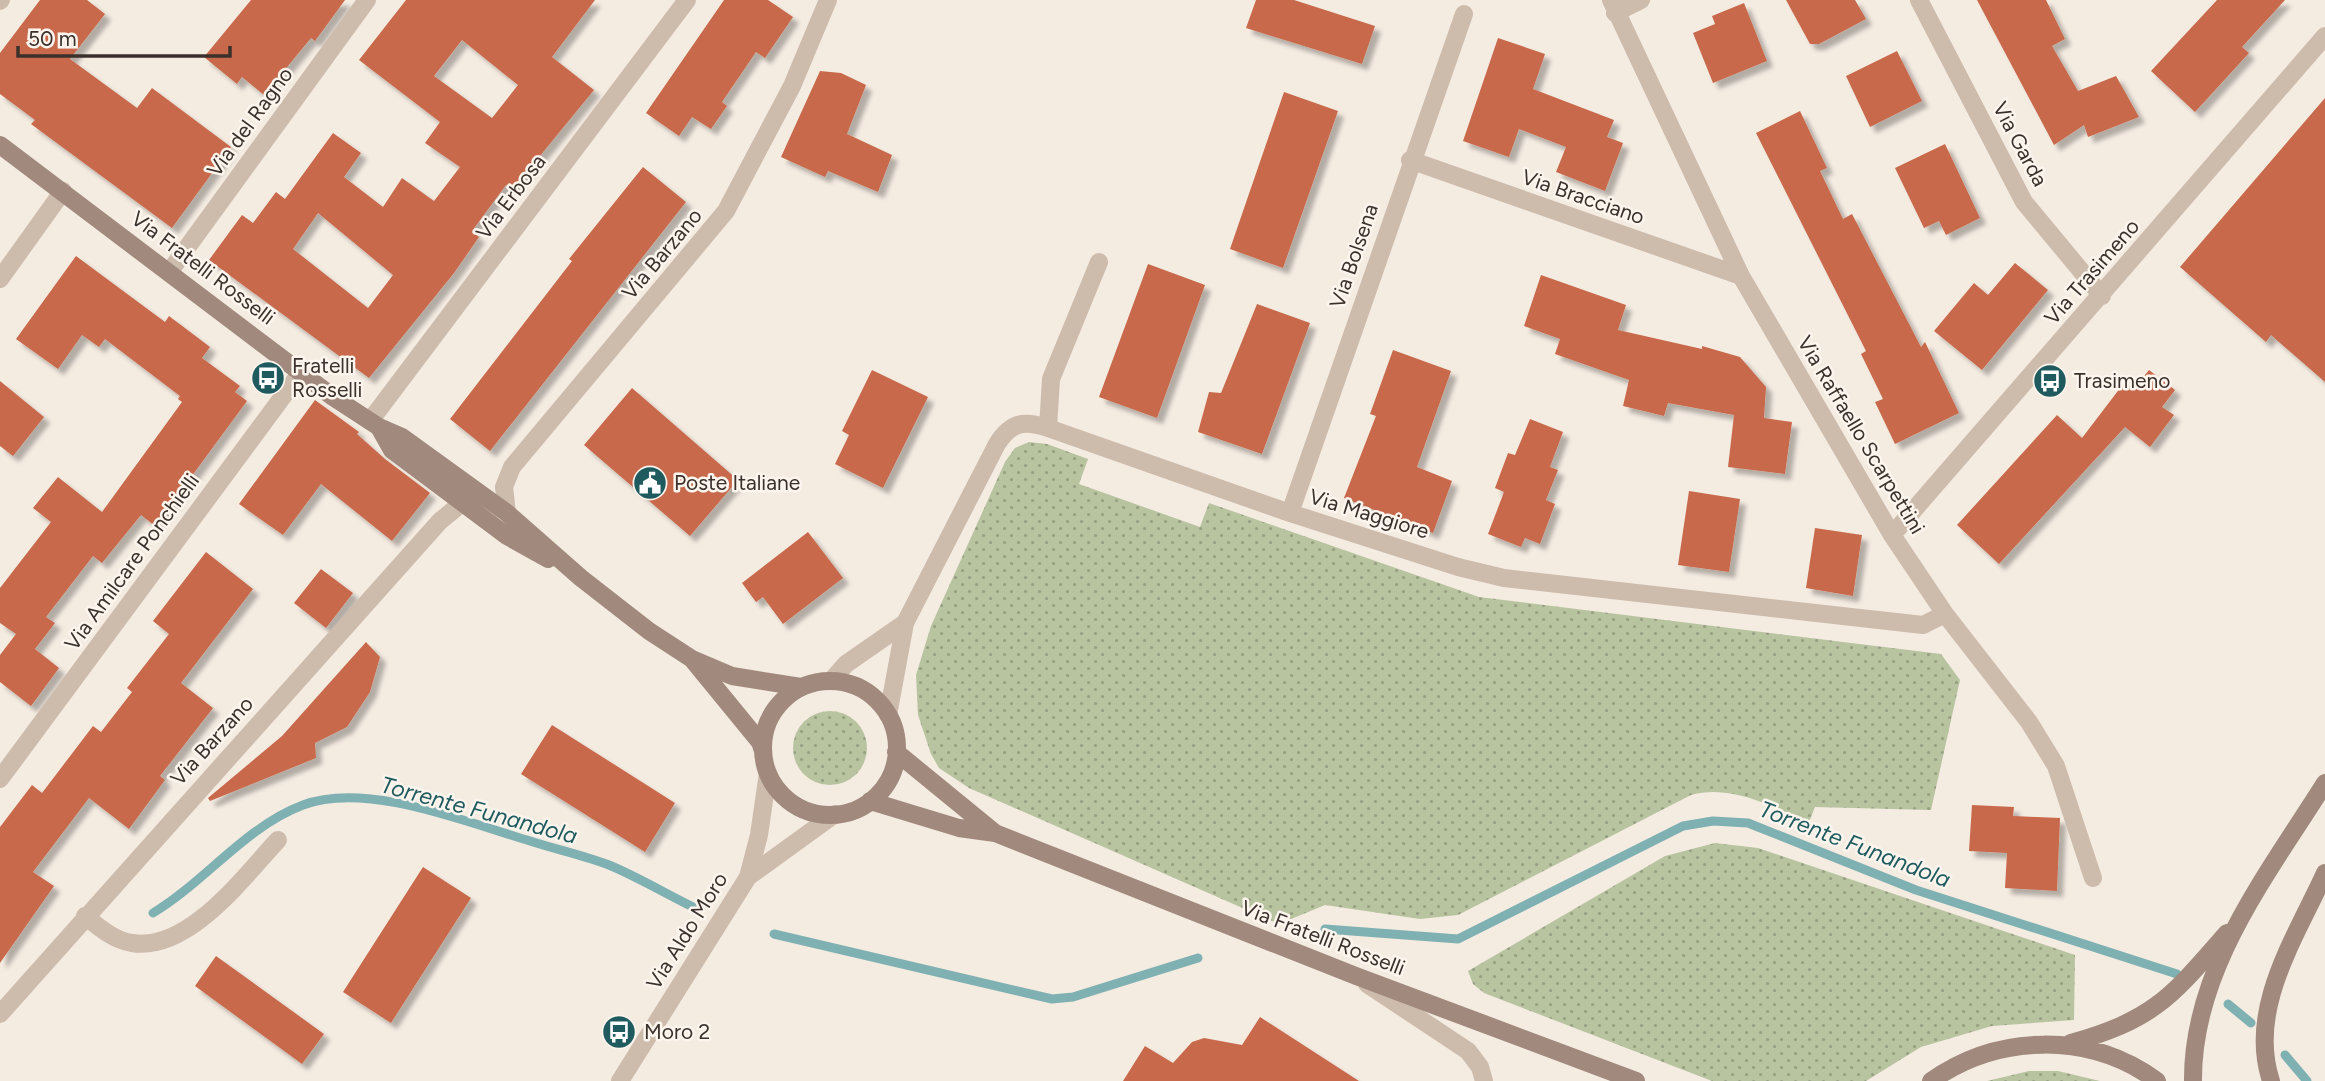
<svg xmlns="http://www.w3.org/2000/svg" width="2325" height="1081" font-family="Figtree,sans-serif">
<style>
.grass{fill:url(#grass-dots)}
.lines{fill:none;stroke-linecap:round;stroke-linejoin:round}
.stream{stroke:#7fb0b2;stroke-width:9}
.building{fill:#c8694b;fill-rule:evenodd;filter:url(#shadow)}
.street{stroke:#cdbbac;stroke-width:18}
.secondary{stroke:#a18a7d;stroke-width:18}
.labels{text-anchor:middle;stroke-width:5;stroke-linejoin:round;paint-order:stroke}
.street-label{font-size:21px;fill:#3b302b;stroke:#fbf5ee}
.poi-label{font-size:21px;fill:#3b302b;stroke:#fbf5ee;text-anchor:start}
.water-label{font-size:23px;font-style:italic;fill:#1f5a5e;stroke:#fbf5ee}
</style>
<defs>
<pattern id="grass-dots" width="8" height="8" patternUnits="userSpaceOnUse" patternTransform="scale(1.75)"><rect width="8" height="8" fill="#b8c4a0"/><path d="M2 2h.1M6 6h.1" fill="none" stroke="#97a083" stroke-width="1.8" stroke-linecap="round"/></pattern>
<filter id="shadow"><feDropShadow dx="6" dy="6" stdDeviation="2" flood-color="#0004"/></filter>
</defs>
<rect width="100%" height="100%" fill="#f4ebe1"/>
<path class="grass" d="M1029,442L1047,444L1088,459L1079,484L1200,527L1209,503L1479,597L1941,654L1960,680L1931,810L1815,807L1809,822C1771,807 1733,784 1691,795L1458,915L1420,919L1325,905L1279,924L969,788L939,768L931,754L918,715L916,675L931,626L1005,462L1015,448Z
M793 748a37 37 0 1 1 74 0a37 37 0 1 1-74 0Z
M1715,843L1758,848L2075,955L2074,1020L1992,1026L1921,1047L1866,1081H1712L1484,993L1473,984L1468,971L1665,856Z
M2029,1071H2058L2100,1081H1987Z"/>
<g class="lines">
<path class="stream" d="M153,913C206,881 245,827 303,805C366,781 466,822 527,840C554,849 583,855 609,865C638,877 666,894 695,908
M1325,929L1458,939L1683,826L1713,821L1748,823L1916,890L2177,974
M774,934L1052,999L1073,997L1198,958
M2228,1004L2251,1023
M2285,1055L2307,1081"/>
</g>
<path class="building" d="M40,0H87L105,14L70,59L137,108L152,88L231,147L172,228L31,124L35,120L0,94V53Z
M251,0H345L315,41L311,38L264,95L242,77L237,84L204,57Z
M406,0H595L552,57L594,90L512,190L506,185L472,231L479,237L454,273L369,378L209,260L242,215L253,223L276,192L285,199L333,133L361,153L344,177L383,207L402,178L434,201L460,167L425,143L440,122L359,60ZM462,40L518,85L492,118L434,76ZM318,213L393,275L368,308L293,249Z
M724,0H768L793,17L765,58L756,52L722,102L727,106L711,129L692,117L679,136L646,113Z
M1256,0H1294L1375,26L1362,64L1246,28Z
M1786,0H1855L1866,19L1819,44H1810Z
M1977,0H2046L2065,39L2052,46L2078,91L2116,76L2139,117L2088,137L2084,125L2054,145Z
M2217,0H2285L2242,47L2249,53L2195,112L2151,71Z
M1744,3L1767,61L1713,83L1693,33L1715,24L1712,16Z
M1498,38L1545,54L1533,89L1614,120L1607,137L1623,143L1605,191L1556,172L1566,147L1519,129L1509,157L1463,141Z
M1897,51L1922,101L1870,127L1846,76Z
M820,71L841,73L866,85L847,134L892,155L878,192L828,171L825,177L781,157Z
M1284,92L1338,111L1283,268L1230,249Z
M2325,98V382L2271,335L2266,342L2180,267Z
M1800,111L1827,168L1820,171L1843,219L1852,214L1921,347L1925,342L1959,413L1895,444L1875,402L1883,399L1861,354L1866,351L1756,133Z
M1945,144L1980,218L1946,235L1939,221L1924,228L1895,168Z
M643,167L686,202L490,451L450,419L572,261L569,259Z
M76,256L165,322L169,316L210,347L202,358L240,386L235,392L247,401L155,526L141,515L102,563L93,556L46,617L55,623L35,649L59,668L31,706L0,682V655L16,634L0,623V588L51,522L33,508L58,477L102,512L182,402L178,399L180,396L105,339L99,347L82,335L58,369L16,339Z
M2015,263L2048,290L1982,370L1934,331L1974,283L1988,295Z
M1148,264L1205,285L1157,418L1099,397Z
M1541,275L1626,305L1618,330L1702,349V346L1740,357L1766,387L1764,418L1792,422L1785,474L1728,467L1734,415L1668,403L1664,416L1623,406L1629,380L1555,354L1560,339L1524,326Z
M1257,304L1310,323L1262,454L1198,432L1209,392L1221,393Z
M1393,350L1451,371L1417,467L1452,481L1433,533L1344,498L1376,416L1370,414Z
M872,370L928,397L883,488L835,464L849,435L842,431Z
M2149,370L2175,390L2162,407L2174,415L2150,447L2125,427L1999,564L1957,525L2057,415L2082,438L2127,379L2136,386Z
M0,381L44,417L13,456L0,446Z
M632,388L738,480L690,536L584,445Z
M315,400L359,432L357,434L385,459L430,493L392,541L321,484L283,535L239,504Z
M1530,419L1563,432L1550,467L1558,470L1546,500L1555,504L1540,544L1525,538L1521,547L1488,534L1504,492L1495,488L1508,453L1515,455Z
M1689,491L1740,499L1729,572L1678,565Z
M1815,528L1862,535L1853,596L1806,588Z
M808,532L843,578L783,624L763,597L756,602L742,583Z
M206,552L253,589L181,683L213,708L160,776L165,780L129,829L89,798L33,872L54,886L0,963V827L32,785L42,793L93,726L101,732L132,692L127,688L169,634L153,621Z
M321,569L353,593L326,628L294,603Z
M366,642L380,657L370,692L347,727L315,743L316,758L210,801L208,798L282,736Z
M552,725L675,803L645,852L521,774Z
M1972,805L2014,807L2013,816L2060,818L2057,891L2005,888L2007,853L1969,851Z
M423,867L471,898L391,1023L343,992Z
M216,956L324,1034L302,1064L195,986Z
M1260,1017L1359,1081H1123L1145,1046L1173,1063L1192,1042L1204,1038L1242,1045Z"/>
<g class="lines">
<path class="street" d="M1611,0L1741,276L1892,535L1945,614L2029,722L2056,766L2093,878
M1919,0L2024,202L2102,296
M0,1L1,0
M1615,13L1641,0
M1410,160L1741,276
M170,271L367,0
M0,279L63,191
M370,421L687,0
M1048,428L1051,379L1099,262
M507,513L504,487L512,467L726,211L792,86L828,0
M1290,513L1464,14
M1892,535L2325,36
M831,681L846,664L905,623
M888,715L905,623L997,444C1011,422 1024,420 1048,428L1290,513L1458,567L1504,578L1923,625L1945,614
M0,779L301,372
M748,877L835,814
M85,916C99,927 113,940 132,943C189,952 244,876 278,840
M1367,984L1468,1051L1480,1067L1484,1081
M0,1014L440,521L462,503
M620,1081L748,877L759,835L768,773"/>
<path class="secondary" d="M0,145L333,397L379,427L402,437L507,513L581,578L649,631L692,659L732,676L801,687
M379,427L392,450L507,536L548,559
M692,659L760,742L763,751
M763 748a67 67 0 1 1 134 0a67 67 0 1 1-134 0Z
M896,752L995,833
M870,801L959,828L995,833L1356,976L1636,1081
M2071,1043C2155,1019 2171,997 2227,933
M1931,1081C1999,1033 2090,1032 2157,1081
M2193,1081C2192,969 2268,874 2325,783
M2271,1081C2247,1009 2296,937 2325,873"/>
</g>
<defs>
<g id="bus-disc" transform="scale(1.75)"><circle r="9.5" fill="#1f5a5e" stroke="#fbf5ee"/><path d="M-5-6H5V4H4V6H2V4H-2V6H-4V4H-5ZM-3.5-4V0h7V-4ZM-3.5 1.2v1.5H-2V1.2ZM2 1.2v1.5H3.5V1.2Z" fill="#fff"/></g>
<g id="civic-disc" transform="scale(1.75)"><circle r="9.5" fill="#1f5a5e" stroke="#fbf5ee"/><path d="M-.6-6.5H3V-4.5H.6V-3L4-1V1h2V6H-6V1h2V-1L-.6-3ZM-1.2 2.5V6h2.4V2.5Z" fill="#fff"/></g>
</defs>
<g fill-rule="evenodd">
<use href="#bus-disc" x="268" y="378"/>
<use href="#bus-disc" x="2050" y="381"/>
<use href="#civic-disc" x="650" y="483"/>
<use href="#bus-disc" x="619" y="1032"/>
</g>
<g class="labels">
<g class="street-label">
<text transform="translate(250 122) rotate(-54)" y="7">Via del Ragno</text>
<text transform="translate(2020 144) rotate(62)" y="7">Via Garda</text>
<text transform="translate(511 197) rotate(-53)" y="7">Via Erbosa</text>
<text transform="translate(1583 197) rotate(19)" y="7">Via Bracciano</text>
<text transform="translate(662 254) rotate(-50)" y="7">Via Barzano</text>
<text transform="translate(1354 256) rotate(-71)" y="7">Via Bolsena</text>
<text transform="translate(203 268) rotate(37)" y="7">Via Fratelli Rosselli</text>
<text transform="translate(2092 272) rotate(-49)" y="7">Via Trasimeno</text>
<text transform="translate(1861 435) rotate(59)" y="7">Via Raffaello Scarpettini</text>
<text transform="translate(1369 514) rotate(17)" y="7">Via Maggiore</text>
<text transform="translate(132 562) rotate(-54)" y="7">Via Amilcare Ponchielli</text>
<text transform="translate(212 741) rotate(-48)" y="7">Via Barzano</text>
<text transform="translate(687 931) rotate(-58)" y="7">Via Aldo Moro</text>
<text transform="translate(1323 938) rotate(21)" y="7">Via Fratelli Rosselli</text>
</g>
<g class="poi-label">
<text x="292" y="373">Fratelli<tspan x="292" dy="24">Rosselli</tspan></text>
<text x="2074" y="388">Trasimeno</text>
<text x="674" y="490">Poste Italiane</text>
<text x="644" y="1039">Moro 2</text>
</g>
<g class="water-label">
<text transform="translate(479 810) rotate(15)" y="8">Torrente Funandola</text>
<text transform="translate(1855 844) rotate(21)" y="8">Torrente Funandola</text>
</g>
</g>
<path d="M18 46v10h212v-10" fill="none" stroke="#3b302b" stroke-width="3.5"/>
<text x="28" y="46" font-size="21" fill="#3b302b" stroke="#fbf5ee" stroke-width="5" paint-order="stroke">50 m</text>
</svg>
